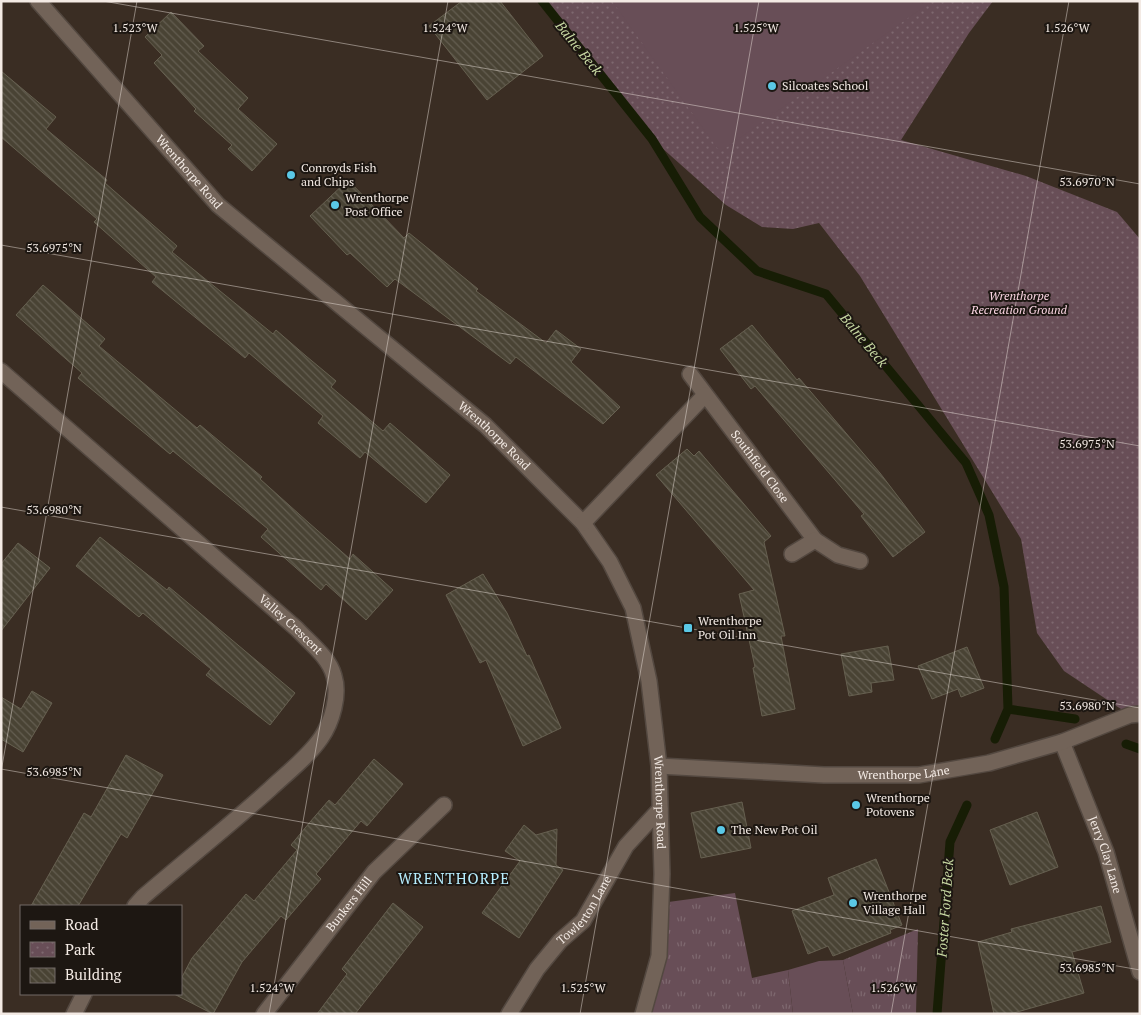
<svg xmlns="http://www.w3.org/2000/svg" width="1141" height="1015" font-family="'PT Serif',serif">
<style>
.grass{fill:url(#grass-tufts)}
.park{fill:url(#park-dots)}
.garden{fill:#684e57}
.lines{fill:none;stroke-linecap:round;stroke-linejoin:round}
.stream{stroke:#171d05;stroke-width:9}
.building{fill:url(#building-back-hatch);stroke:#666050}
.minor-casing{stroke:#534840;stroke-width:18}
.minor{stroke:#726358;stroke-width:15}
.ticks{fill:none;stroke:#f3eae4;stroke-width:1;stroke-opacity:0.45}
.poi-dot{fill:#5ac8e6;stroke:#1d1712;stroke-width:2}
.labels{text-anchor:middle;stroke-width:4;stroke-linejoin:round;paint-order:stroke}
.poi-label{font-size:12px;fill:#f3eae4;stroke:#1d1712;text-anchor:start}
.street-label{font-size:12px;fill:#f3eae4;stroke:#1d1712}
.park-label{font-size:12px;font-style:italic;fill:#fad5e2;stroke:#1d1712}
.water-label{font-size:14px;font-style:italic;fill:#c7d8a2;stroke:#1d1712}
.quarter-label{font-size:15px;letter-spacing:1px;fill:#b6edfe;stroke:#1d1712}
.ticks-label{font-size:12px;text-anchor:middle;fill:#f3eae4;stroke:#1d1712;stroke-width:4;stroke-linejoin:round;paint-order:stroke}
</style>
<defs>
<pattern id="grass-tufts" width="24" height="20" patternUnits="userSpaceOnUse" patternTransform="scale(1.25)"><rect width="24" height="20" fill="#684e57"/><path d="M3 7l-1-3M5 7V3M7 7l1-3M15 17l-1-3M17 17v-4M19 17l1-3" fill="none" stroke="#7e686f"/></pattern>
<pattern id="park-dots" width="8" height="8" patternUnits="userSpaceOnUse" patternTransform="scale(1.25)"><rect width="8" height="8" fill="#684e57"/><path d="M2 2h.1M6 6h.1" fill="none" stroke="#7e686f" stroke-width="1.8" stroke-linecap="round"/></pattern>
<pattern id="building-back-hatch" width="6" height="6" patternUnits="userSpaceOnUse" patternTransform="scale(1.25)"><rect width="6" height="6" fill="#494334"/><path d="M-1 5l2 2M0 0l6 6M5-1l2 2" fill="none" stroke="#645e51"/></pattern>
</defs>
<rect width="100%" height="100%" fill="#3a2d23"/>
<path class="grass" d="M735,893L752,978L788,970L793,1014H643L661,903Z
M918,929L916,1014H853L843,960Z"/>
<path class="park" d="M542,1H993L969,33L901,140L1026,176L1117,212L1140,239V714L1130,715L1064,671L1037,633L1021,539L860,276L819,223L793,229L762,227L726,205L652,139Z"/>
<path class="garden" d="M612,1H932L720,152Z
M843,960L853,1014H793L788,970L819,961Z"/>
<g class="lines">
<path class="stream" d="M542,1L652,139L700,217L757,271L826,294L966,463L989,515L1004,587L1008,709L995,739
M1008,709L1075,719
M1126,744L1140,749
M937,1014L950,842L967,805"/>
</g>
<path class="building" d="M462,1H500L543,56L487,100L429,26Z
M171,12L204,46L198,51L248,98L238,109L277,144L252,171L228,149L232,145L194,111L196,109L154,63L162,55L145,37Z
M1,71L56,117L46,129L107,180L105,183L177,246L172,252L273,334L276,330L306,356L336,381L331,387L383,431L390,423L450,475L426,503L365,452L360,458L318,423L323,416L283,382L249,353L245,358L152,282L156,277L94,222L97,219L1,137Z
M348,180L404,238L409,233L478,289L476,291L546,343L556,330L581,349L571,362L620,407L603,424L516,357L510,364L395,279L387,287L350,253L347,255L310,216Z
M43,285L105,339L99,346L197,428L200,425L262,477L260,479L309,523L350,559L353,554L393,590L366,620L326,584L321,590L261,537L268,529L173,451L170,454L78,378L82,373L16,315Z
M752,325L797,380L799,378L880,473L925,532L893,557L861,516L864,514L755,386L751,389L720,349Z
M687,449L694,456L699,451L771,536L764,542L785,636H781L795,709L762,716L753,668L755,667L739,594L754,590L656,475Z
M100,537L167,590L169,587L295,693L270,725L206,675L211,669L143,613L139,617L76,566Z
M18,543L50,568L1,631V564Z
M483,574L507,613L527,656L529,655L561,728L523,746L486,660L480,663L446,595Z
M888,646L894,680L871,683L872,692L849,696L841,654Z
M967,647L984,688L961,697L958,689L932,699L918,666Z
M32,691L52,703L23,752L1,739V697L21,709Z
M126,755L163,775L127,838L121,834L78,906H31L84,813L91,817Z
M374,759L403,784L367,826L361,821L316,874L321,879L286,920L281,916L242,962L213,1014L174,994H181V979L192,958L246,894L254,901L297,850L291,845L310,822L329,800L335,805Z
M742,802L751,848L701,858L691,813Z
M1037,812L1058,867L1010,885L990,830Z
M524,825L536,835L557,829L556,865L563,870L519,938L482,913L520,861L505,851Z
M876,859L902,925L890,930L891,933L833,956L828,946L808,954L792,911L834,895L828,878Z
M393,903L423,927L355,1014H317L347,974L342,969Z
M1101,906L1111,942L1072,952L1084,993L1010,1014H994L978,942L1012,932L1011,929Z"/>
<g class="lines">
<g class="minor-casing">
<g id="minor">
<path id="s1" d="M38,1L218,205L485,425L583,523L610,562L633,608L649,681L659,766L662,874L659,956L643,1014"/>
<path id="s2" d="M1,371L297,629C310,643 329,657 334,676C340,695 332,722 321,738C308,757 287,773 270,789C229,826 185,861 143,897L135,906"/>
<path id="s3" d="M690,374L815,540L838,555L860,561"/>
<path d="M583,523L705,395"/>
<path d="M792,554L815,540"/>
<path id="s4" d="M1062,742L1106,852L1140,972"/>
<path id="s5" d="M659,766L824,775H919L989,763L1062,742L1130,715L1140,714"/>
<path d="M74,1014L84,994"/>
<path id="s6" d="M264,1014L374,872L444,805"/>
<path id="s7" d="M509,1014L537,969L560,941L583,921L626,846L660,809"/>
</g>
</g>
<use href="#minor" class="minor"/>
</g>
<path class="ticks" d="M103,1L1140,184M1,245L1140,446M1,507L1140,708M1,769L1140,970M1,772L137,1M269,1014L448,1M580,1014L759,1M891,1014L1069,1"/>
<g class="poi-dot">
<circle cx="772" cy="86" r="5"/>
<circle cx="291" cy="175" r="5"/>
<circle cx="335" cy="205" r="5"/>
<rect x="683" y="623" width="10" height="10" rx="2.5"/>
<circle cx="856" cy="805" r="5"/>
<circle cx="721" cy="830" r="5"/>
<circle cx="853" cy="903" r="5"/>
</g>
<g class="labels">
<g class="poi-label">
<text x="782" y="90">Silcoates School</text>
<text x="301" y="172">Conroyds Fish<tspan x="301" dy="14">and Chips</tspan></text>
<text x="345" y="202">Wrenthorpe<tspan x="345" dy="14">Post Office</tspan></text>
<text x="698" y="625">Wrenthorpe<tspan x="698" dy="14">Pot Oil Inn</tspan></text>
<text x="866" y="802">Wrenthorpe<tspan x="866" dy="14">Potovens</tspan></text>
<text x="731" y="834">The New Pot Oil</text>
<text x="863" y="900">Wrenthorpe<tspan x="863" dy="14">Village Hall</tspan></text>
</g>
<g class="street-label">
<text dy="4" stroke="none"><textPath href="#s1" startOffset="228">Wrenthorpe Road</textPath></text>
<text dy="4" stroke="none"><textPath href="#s1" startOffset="632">Wrenthorpe Road</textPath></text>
<text dy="4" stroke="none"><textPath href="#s3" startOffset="116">Southfield Close</textPath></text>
<text dy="4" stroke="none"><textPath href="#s2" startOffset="385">Valley Crescent</textPath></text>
<text dy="4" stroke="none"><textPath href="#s5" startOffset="245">Wrenthorpe Lane</textPath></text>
<text dy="4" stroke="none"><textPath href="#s1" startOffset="1052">Wrenthorpe Road</textPath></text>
<text dy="4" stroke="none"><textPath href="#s4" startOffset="121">Jerry Clay Lane</textPath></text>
<text dy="4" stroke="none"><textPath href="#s6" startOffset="139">Bunkers Hill</textPath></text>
<text dy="4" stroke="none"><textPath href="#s7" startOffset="129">Towlerton Lane</textPath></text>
</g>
<g class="park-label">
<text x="1019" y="300">Wrenthorpe<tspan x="1019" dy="14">Recreation Ground</tspan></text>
</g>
<g class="water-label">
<text transform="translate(579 48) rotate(51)" y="5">Balne Beck</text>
<text transform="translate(864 340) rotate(50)" y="5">Balne Beck</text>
<text transform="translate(945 908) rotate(-86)" y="5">Foster Ford Beck</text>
</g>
<g class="quarter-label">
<text x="454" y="884">WRENTHORPE</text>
</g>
</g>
<g class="ticks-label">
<text x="135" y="32">1.523°W</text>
<text x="445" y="32">1.524°W</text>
<text x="756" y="32">1.525°W</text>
<text x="1067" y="32">1.526°W</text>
<text x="1087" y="186">53.6970°N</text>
<text x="54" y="252">53.6975°N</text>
<text x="1087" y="448">53.6975°N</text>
<text x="54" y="514">53.6980°N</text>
<text x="1087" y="710">53.6980°N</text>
<text x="54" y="776">53.6985°N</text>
<text x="1087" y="972">53.6985°N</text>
<text x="272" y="992">1.524°W</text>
<text x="583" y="992">1.525°W</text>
<text x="893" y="992">1.526°W</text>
</g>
<rect width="1141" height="1015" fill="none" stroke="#f3eae4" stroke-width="5"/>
<rect x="20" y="905" width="162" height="90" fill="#1d1712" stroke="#736b66"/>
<rect x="30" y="921" width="25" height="8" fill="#726358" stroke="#736b66"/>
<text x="65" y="930" font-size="15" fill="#f3eae4">Road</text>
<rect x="30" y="942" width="25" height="15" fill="url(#park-dots)" stroke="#736b66"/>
<text x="65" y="955" font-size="15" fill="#f3eae4">Park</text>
<rect x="30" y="968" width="25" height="15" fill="url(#building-back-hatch)" stroke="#736b66"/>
<text x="65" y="980" font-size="15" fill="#f3eae4">Building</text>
</svg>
